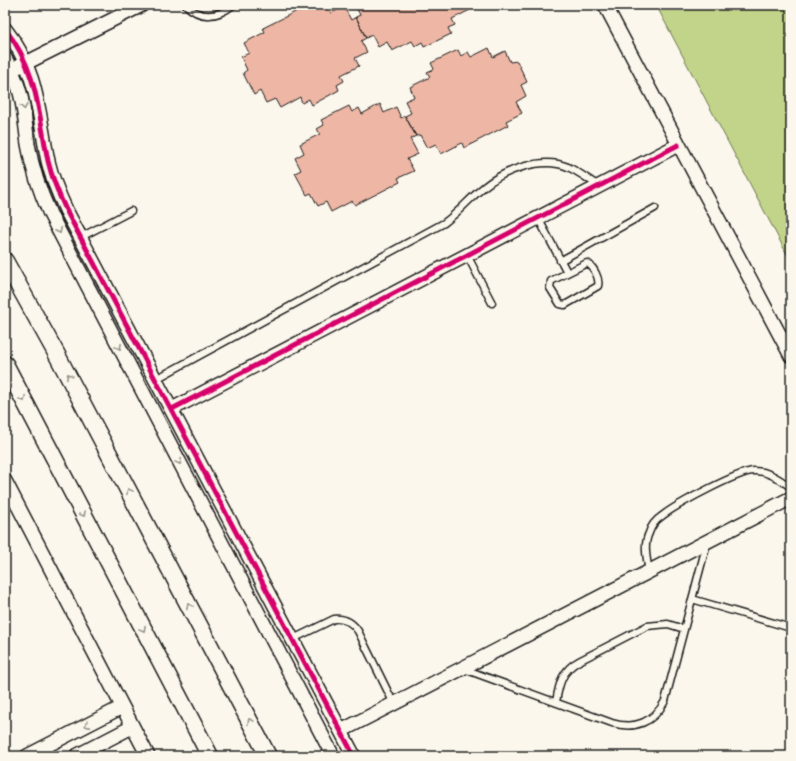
<svg xmlns="http://www.w3.org/2000/svg" width="796" height="761" font-family="'Gochi Hand',sans-serif">
<style>
.green{fill:#c1d489;stroke:#6e7852}
.building{fill:#eeb6a4;stroke:#1c1c1c}
.lines{fill:none;stroke-linecap:round;stroke-linejoin:round}
.service-casing{stroke:#1c1c1c;stroke-width:9}
.minor-casing{stroke:#1c1c1c;stroke-width:16}
.tertiary-casing{stroke:#1c1c1c;stroke-width:19}
.service{stroke:#fbf7ec;stroke-width:6}
.minor{stroke:#fbf7ec;stroke-width:13}
.tertiary{stroke:#fbf7ec;stroke-width:16}
.cycleway-casing{stroke:#fbf7ec;stroke-width:8}
.cycleway{stroke:#d6006c;stroke-width:5}
.oneway{stroke:#97948e}
</style>
<rect width="100%" height="100%" fill="#fbf7ec"/>
<filter id="ink" filterUnits="userSpaceOnUse"><feTurbulence type="fractalNoise" baseFrequency=".025" numOctaves="2"/><feDisplacementMap in="SourceGraphic" scale="8" xChannelSelector="R" yChannelSelector="G"/><feConvolveMatrix kernelMatrix="1 2 1 2 8 2 1 2 1" color-interpolation-filters="sRGB"/></filter>
<g filter="url(#ink)">
<path class="green" d="M656,5H791V262Z"/>
<path class="building" d="M318,5H327L331,13L344,7L351,20L356,17L366,38L361,41L367,52L355,58L359,66L341,75L344,81L337,85L339,90L312,105L309,99L302,103L300,97L280,108L275,99L266,103L260,91L254,95L243,73L247,70L241,57L249,53L244,43L265,32L263,28L307,6L309,9Z
M355,5H468L470,10L452,19L455,25L448,28L451,34L424,47L422,42L415,46L412,41L392,51L387,42L378,47L372,35L366,38L356,17L360,15Z
M489,48L493,57L505,51L510,62L517,61L527,82L521,85L526,96L516,102L522,113L506,121L508,125L464,148L462,143L441,154L436,144L427,148L420,135L416,136L405,116L411,113L405,101L414,97L410,87L430,77L427,72L434,69L431,63L458,50L461,56L468,52L471,57Z
M380,104L384,113L396,107L401,118L405,116L416,136L410,139L418,154L407,159L414,171L398,178L400,182L355,205L352,201L331,212L326,202L318,206L311,193L307,195L295,173L301,170L295,158L304,153L300,144L320,134L317,129L324,125L321,120L349,106L352,112L359,108L362,114Z"/>
<g class="lines">
<g class="service-casing">
<path id="service" d="M186,5C201,20 218,17 233,5
M538,218L567,272
M81,237L131,211
M467,255L492,303
M560,261L655,208
M587,263C594,267 600,279 598,286L565,305L560,304L550,288L551,281Z
M156,379L444,223C459,212 470,198 485,186C505,170 542,156 568,167C579,172 589,180 599,186
M649,572C647,559 643,545 649,533C651,526 656,520 662,516C676,505 740,470 755,471C769,471 780,480 791,487
M692,599L791,628
M293,639L334,619C345,618 352,622 358,631L394,704
M464,669L612,723C635,730 654,722 665,701L707,543
M556,702C559,684 562,670 579,661L647,626L668,624L684,629"/>
</g>
<g class="minor-casing">
<path id="minor" d="M605,5L791,356
M5,29C38,70 38,112 48,161C52,178 59,195 66,210L354,756
M5,58C24,91 23,108 28,144C32,168 40,192 50,214L333,756
M18,67L142,5
M172,409L678,145
M5,481L148,756
M341,731L791,498
M27,756L122,707
M76,756L132,727"/>
</g>
<g class="tertiary-casing">
<path id="tertiary" d="M5,261L56,353L268,756
M5,364L210,756"/>
</g>
<use href="#service" class="service"/>
<use href="#minor" class="minor"/>
<use href="#tertiary" class="tertiary"/>
<g class="cycleway-casing">
<path id="cycleway" d="M5,29C38,70 38,112 48,161C52,178 59,195 66,210L354,756
M172,409L678,145"/>
</g>
<use href="#cycleway" class="cycleway"/>
</g>
<defs><path id="oneway-chevron" d="M-2-3.5L2.5 0L-2 3.5" fill="none" stroke-width="1.6" stroke-linecap="round" stroke-linejoin="round"/></defs>
<g class="oneway">
<use href="#oneway-chevron" transform="translate(24 107) rotate(80)"/>
<use href="#oneway-chevron" transform="translate(59 231) rotate(63)"/>
<use href="#oneway-chevron" transform="translate(119 347) rotate(62)"/>
<use href="#oneway-chevron" transform="translate(69 376) rotate(-118)"/>
<use href="#oneway-chevron" transform="translate(23 399) rotate(62)"/>
<use href="#oneway-chevron" transform="translate(179 462) rotate(62)"/>
<use href="#oneway-chevron" transform="translate(129 491) rotate(-118)"/>
<use href="#oneway-chevron" transform="translate(83 514) rotate(62)"/>
<use href="#oneway-chevron" transform="translate(189 606) rotate(-118)"/>
<use href="#oneway-chevron" transform="translate(143 629) rotate(62)"/>
<use href="#oneway-chevron" transform="translate(250 721) rotate(-118)"/>
<use href="#oneway-chevron" transform="translate(87 725) rotate(152)"/>
</g>
</g>
<rect width="796" height="761" fill="none" stroke="#fbf7ec" stroke-width="20"/>
<rect x="10" y="10" width="776" height="741" fill="none" stroke="#1c1c1c" stroke-width="1.5" filter="url(#ink)"/>
</svg>
